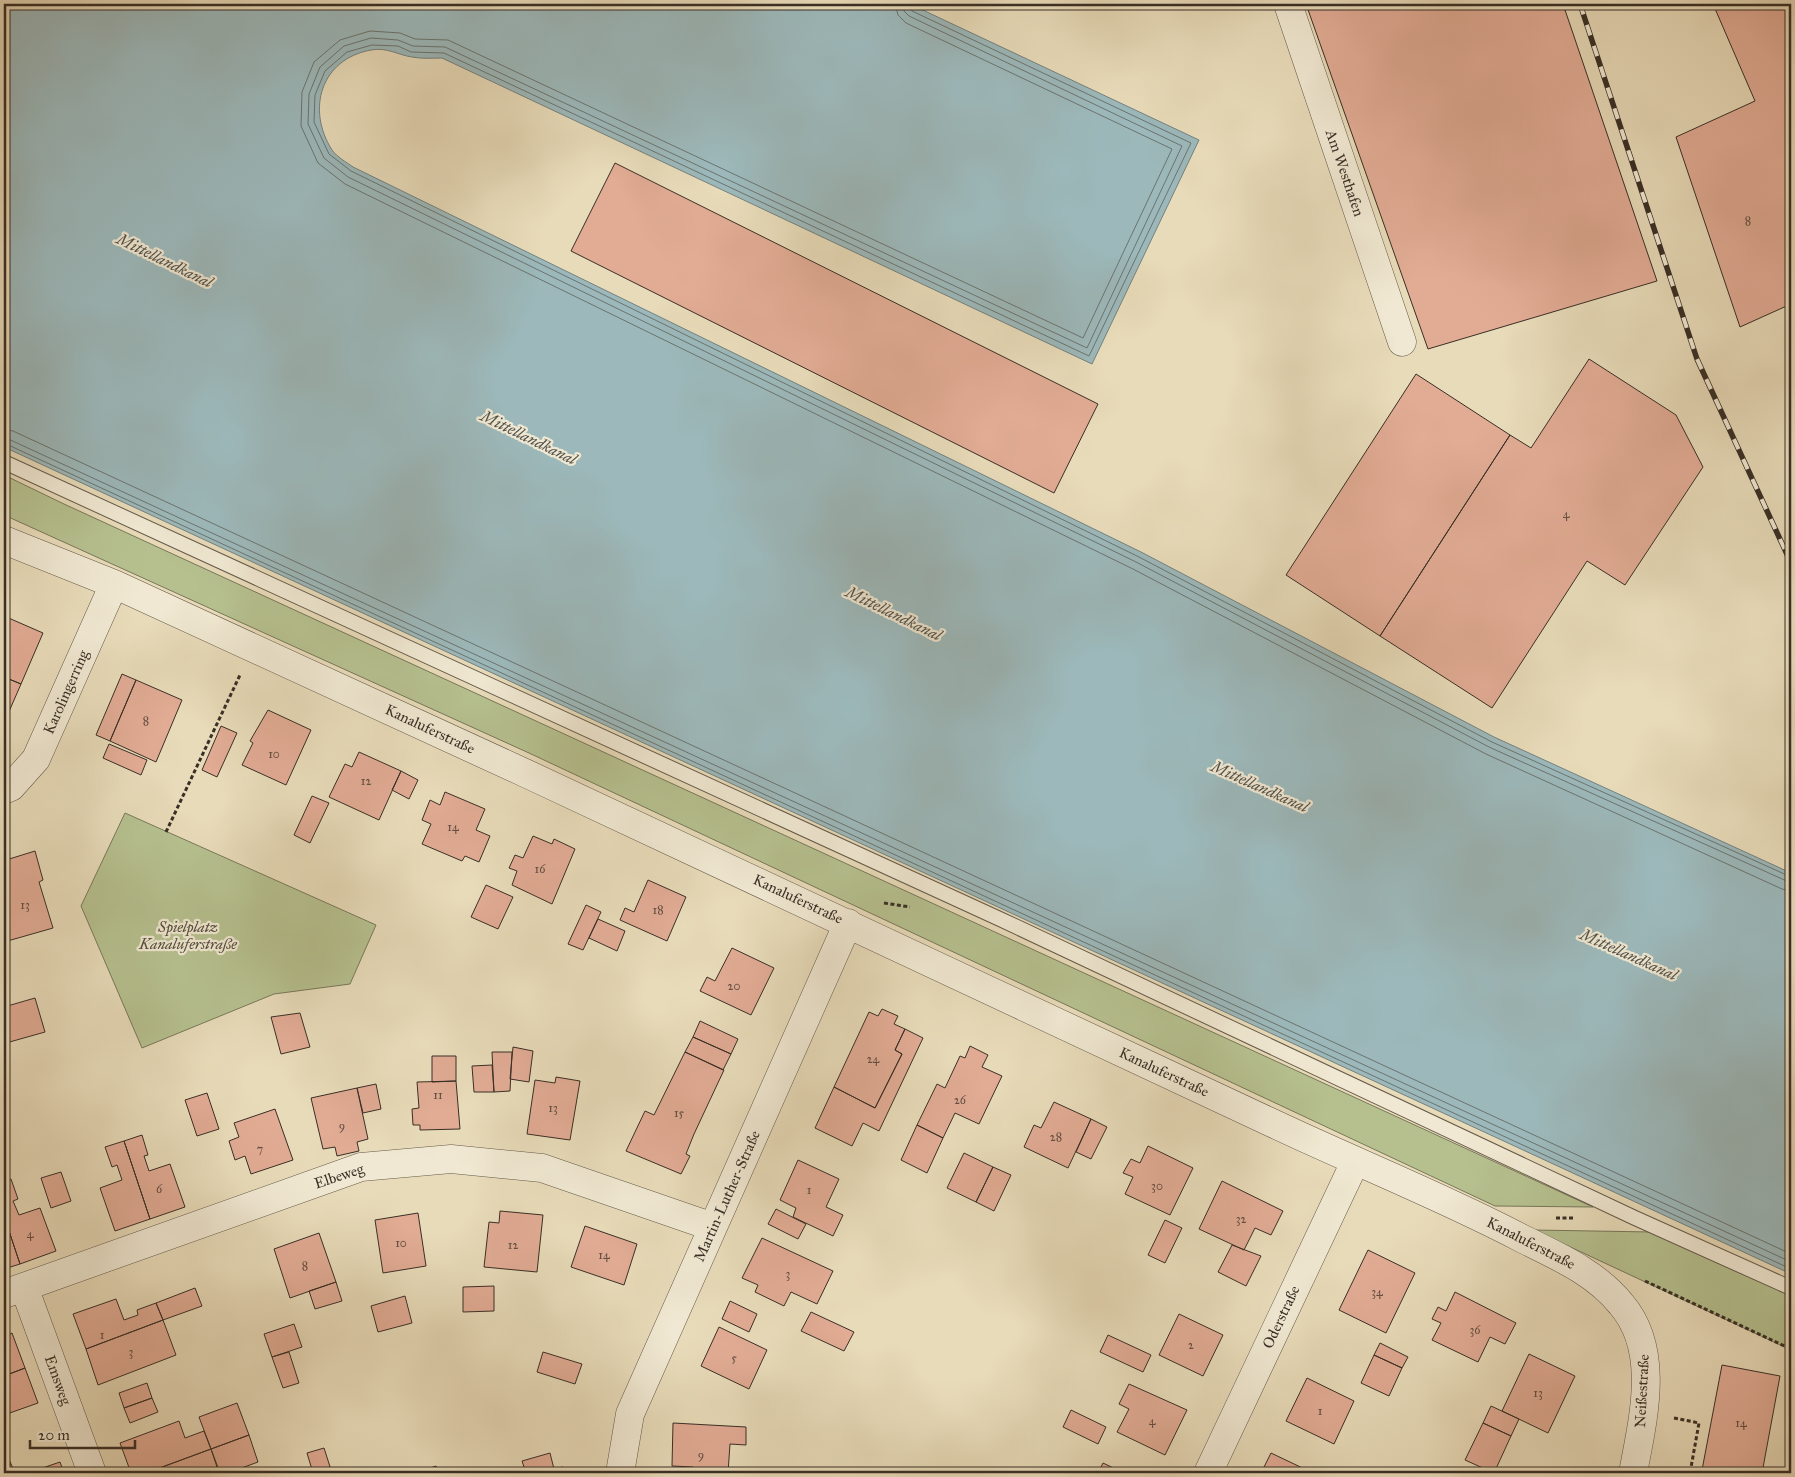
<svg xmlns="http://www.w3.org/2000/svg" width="1795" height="1477" font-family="'IM FELL Great Primer',serif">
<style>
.green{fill:#b6c08f;stroke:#78785a}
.water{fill:#9cb8ba;stroke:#74817f}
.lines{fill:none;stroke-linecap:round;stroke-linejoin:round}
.shore{stroke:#6a7470;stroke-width:1}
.building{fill:#e1ab94;stroke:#392f26}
.lane-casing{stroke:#655a4b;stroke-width:16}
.street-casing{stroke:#655a4b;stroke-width:29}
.path{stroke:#392f26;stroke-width:3;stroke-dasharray:4 2.5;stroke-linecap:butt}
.lane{stroke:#f0e8d2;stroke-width:14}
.street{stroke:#f0e8d2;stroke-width:28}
.rail-casing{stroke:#392f26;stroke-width:5.5}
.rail{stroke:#f0e8d2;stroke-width:4;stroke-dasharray:11;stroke-linecap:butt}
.labels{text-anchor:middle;stroke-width:4.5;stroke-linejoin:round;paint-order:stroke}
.number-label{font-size:12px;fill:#634e42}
.street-label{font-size:15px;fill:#392f26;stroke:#f0e8d2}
.park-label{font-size:15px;font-style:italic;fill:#524c3b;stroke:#f0e8d2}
.water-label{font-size:16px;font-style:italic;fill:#52514b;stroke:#f0e8d2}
</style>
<rect width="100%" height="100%" fill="#e8dbb9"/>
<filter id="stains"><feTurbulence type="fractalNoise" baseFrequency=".004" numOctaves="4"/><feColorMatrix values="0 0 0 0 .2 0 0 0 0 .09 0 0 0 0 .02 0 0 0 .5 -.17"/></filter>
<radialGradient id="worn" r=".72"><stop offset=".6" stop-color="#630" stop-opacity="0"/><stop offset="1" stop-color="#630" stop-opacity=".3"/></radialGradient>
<path class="green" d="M4,475L64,504L1593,1207L1495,1206L529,753L4,515Z
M125,813L376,925L350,984L274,994L142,1048L81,906Z
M1534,1230L1652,1232L1791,1295V1350Z"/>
<path class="water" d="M4,4H910L1199,140L1092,364L442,58C432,58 422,59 412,57C398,55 387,47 371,50C321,59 306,109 332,150C337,157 346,162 353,167L1141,552L1494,737L1791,873V1274L4,447Z"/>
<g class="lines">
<path class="shore" d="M895,4L898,15L906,23L1172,149L1083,338L448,40L415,39L400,33L370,31L340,40L314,62L302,92L301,126L318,163L345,184L1133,569L1486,754L1782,889L1791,891
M903,4L904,11L909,16L1182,146L1087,348L445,47L413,46L398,40L371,38L344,46L320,67L309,94L308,124L324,158L348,177L1136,562L1489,747L1791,883
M909,4L912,11L1191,143L1089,356L444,53L411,52L398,46L372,45L347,52L325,71L315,95L314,122L329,154L351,171L1139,557L1492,742L1791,877
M4,429L13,431L1791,1254
M4,437L1791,1262
M4,443L1791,1269"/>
</g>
<path class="building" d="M1306,4H1563L1657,281L1428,349Z
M1713,4H1791V304L1740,327L1676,137L1755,101Z
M615,163L1098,404L1054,493L571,251Z
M1589,359L1676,415L1703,467L1625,585L1587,561L1492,708L1380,636L1510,435L1531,448Z
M1416,374L1510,435L1380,636L1286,575Z
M4,616L43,633L21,684L4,677Z
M122,674L136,680L110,741L96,735Z
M4,677L21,684L4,723Z
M136,680L182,700L156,762L110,741Z
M268,710L311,730L286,785L242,765L253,743L250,741Z
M221,726L237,733L217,777L202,770Z
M109,744L147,760L141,775L103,758Z
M359,752L401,771L379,820L329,797L345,764L352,767Z
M401,771L418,780L409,799L392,790Z
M445,792L485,809L476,830L490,836L479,862L465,856L462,861L422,844L431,824L422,820L430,800L440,805Z
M312,796L329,803L310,843L294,835Z
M533,836L552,844L554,839L575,849L552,904L512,885L517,871L509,868L515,855L523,858Z
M35,851L43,880L39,882L53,928L4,942V859L6,860Z
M648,880L686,897L667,941L620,920L625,908L634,912Z
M486,885L513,897L498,929L471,917Z
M586,905L601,912L583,950L568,944Z
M598,919L625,931L617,951L589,938Z
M732,948L774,968L751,1015L700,991L707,977L715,981Z
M35,998L45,1032L6,1043L4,1034V1007Z
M882,1009L898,1016L894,1024L905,1029L895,1050L902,1054L875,1108L834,1087L869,1012L878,1016Z
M300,1013L310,1047L281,1054L271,1017Z
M700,1021L738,1039L731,1054L693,1037Z
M905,1029L923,1038L879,1131L863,1123L852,1146L815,1128L834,1087L875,1108L902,1054L895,1050Z
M693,1037L731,1054L723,1070L685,1052Z
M970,1046L988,1055L982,1067L1002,1076L979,1124L955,1113L943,1138L917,1125L937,1084L945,1088L960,1056L965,1058Z
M513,1047L533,1051L529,1082L510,1079Z
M492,1052H512L510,1091L494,1092Z
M685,1052L724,1070L694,1134L686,1154L690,1156L681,1174L626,1151L645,1111L654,1115Z
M432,1056H456V1081L432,1082Z
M492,1065L494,1092H474L472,1066Z
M556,1077L580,1081L570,1140L527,1134L535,1080L555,1083Z
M456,1081L460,1129L420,1130V1125H413L412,1109L419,1108L417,1082Z
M376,1084L381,1109L363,1113L357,1088Z
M357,1088L368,1139L357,1142L359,1151L337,1156L335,1147L323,1149L311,1098Z
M207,1093L219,1129L197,1136L185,1100Z
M1054,1102L1091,1119L1068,1168L1024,1147L1034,1125L1041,1128Z
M275,1109L293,1160L251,1174L245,1156L235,1160L229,1141L239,1137L234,1123Z
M1091,1119L1107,1127L1091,1159L1076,1152Z
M917,1125L943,1138L927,1173L901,1160Z
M142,1135L148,1155L144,1156L149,1171L170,1164L185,1207L150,1219L124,1141Z
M124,1141L150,1219L115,1231L100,1188L122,1180L117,1165L112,1167L105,1147Z
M1148,1146L1193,1168L1170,1215L1125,1194L1133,1177L1123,1173L1131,1159L1140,1163Z
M964,1153L993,1167L976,1202L947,1188Z
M798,1160L839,1179L826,1207L843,1215L833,1236L793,1217L796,1208L780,1200Z
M993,1167L1011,1175L994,1211L976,1202Z
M61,1172L71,1201L51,1208L41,1178Z
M11,1179L18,1199L13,1201L19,1215L40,1208L56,1251L20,1264L4,1216V1181Z
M1222,1181L1283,1211L1271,1235L1255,1228L1244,1250L1199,1229Z
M776,1209L806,1224L798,1239L768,1224Z
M500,1211L543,1215L537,1272L484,1267L489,1222L499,1223Z
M418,1213L426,1266L383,1273L375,1220Z
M4,1216L20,1264L4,1269Z
M1165,1220L1182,1228L1165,1263L1148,1255Z
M585,1226L637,1244L624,1285L571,1267Z
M319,1233L336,1282L290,1298L274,1249Z
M762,1238L833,1271L817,1304L791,1292L784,1306L755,1292L758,1285L742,1278Z
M1232,1245L1261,1256L1246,1286L1218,1272Z
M1368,1250L1415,1273L1386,1333L1339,1310Z
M336,1282L342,1301L315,1309L309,1291Z
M494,1286V1311L463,1312V1287Z
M195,1288L202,1306L163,1320L156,1303Z
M1455,1292L1516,1323L1505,1344L1490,1337L1478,1362L1432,1340L1441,1323L1432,1319L1438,1307L1446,1311Z
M405,1296L412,1323L378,1332L371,1306Z
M116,1299L124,1320L138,1315L137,1310L156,1303L163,1320L86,1349L73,1314Z
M730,1301L757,1314L749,1332L722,1319Z
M811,1312L854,1332L844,1351L801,1331Z
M1179,1314L1223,1335L1203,1376L1159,1355Z
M163,1320L176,1355L98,1385L86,1349Z
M294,1324L302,1347L272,1357L264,1334Z
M719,1327L767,1350L749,1389L701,1366Z
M12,1333L25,1368L4,1376V1337Z
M1108,1335L1151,1355L1143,1372L1100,1352Z
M1380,1343L1408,1357L1402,1368L1374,1355Z
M289,1352L299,1383L283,1388L272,1357Z
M543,1352L582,1364L575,1384L537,1372Z
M1529,1354L1575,1376L1548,1433L1502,1411Z
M1374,1355L1402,1368L1389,1396L1361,1383Z
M1722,1365L1780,1376L1762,1473H1718L1702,1470Z
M25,1368L38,1403L4,1415V1376Z
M1307,1378L1354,1401L1334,1444L1286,1421Z
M147,1383L152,1398L124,1408L119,1393Z
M1129,1384L1187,1410L1165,1455L1117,1432L1129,1409L1119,1404Z
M152,1398L158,1412L130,1423L124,1408Z
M237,1403L249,1435L211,1449L199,1417Z
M1491,1406L1519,1419L1511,1436L1483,1423Z
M1071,1410L1106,1427L1098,1444L1063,1427Z
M179,1421L185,1438L204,1431L211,1449L146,1473H131L120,1443Z
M673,1423L746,1427V1445L730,1444L728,1473H693V1467L672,1466Z
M1483,1423L1511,1436L1494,1473L1465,1460Z
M249,1435L258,1462L228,1473H220L211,1449Z
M4,1448L11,1464L4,1467Z
M324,1448L332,1473H313L307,1453Z
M211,1449L217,1467L200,1473H197L195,1470L185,1473H146Z
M550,1453L554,1469L540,1473H526L522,1461Z
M1271,1453L1313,1473H1261Z
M60,1462L64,1473H28Z
M1103,1463L1124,1473H1098Z
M11,1464L15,1473H4V1467Z
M436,1466L439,1473H416Z
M563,1467L564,1473H540L554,1469Z
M754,1468L765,1473H751Z
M1702,1470L1718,1473H1702Z"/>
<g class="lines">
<g class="lane-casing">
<path id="lane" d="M4,462L1002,920L1635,1218L1791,1288"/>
</g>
<g class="street-casing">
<path id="street" d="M1288,4L1402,342
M4,540L114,584C500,760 885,940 1268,1121C1352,1161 1439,1195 1521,1238C1557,1256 1595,1272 1621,1304C1661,1350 1643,1419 1633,1473
M4,790L11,787L36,759L114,584
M24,1287L92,1473
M4,1294L361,1167L451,1159L542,1168L713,1227
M620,1473L630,1414L848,923
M1208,1473L1355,1162"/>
</g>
<path class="path" d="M166,832L240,675
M884,903L910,907
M1556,1218H1573
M1645,1281L1791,1349
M1674,1418L1699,1423L1690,1473"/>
<use href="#lane" class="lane"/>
<use href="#street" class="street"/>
<g class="rail-casing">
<path id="rail" d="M1580,4L1697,359L1791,563"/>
</g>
<use href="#rail" class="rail"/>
</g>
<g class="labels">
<g class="number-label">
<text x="1748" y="225">8</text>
<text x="1566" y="518">4</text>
<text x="146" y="725">8</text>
<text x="274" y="758">10</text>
<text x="366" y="785">12</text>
<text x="453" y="831">14</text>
<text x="540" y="873">16</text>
<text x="25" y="909">13</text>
<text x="658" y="914">18</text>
<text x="734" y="990">20</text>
<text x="873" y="1063">24</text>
<text x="438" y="1099">11</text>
<text x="960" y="1104">26</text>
<text x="553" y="1112">13</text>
<text x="679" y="1117">15</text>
<text x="342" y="1130">9</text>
<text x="1056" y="1141">28</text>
<text x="260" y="1153">7</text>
<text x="1157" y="1190">30</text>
<text x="159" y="1193">6</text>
<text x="809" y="1194">1</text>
<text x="1241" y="1223">32</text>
<text x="30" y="1238">4</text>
<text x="401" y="1247">10</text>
<text x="513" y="1249">12</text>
<text x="604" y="1259">14</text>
<text x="305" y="1270">8</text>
<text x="788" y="1278">3</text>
<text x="1377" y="1296">34</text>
<text x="1475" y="1334">36</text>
<text x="102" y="1339">1</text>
<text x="1191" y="1349">2</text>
<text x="131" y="1356">3</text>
<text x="734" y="1362">5</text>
<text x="1538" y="1397">13</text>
<text x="1320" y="1415">1</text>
<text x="1152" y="1425">4</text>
<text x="1741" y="1427">14</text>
<text x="701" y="1459">9</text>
</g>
<g class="street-label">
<text transform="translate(1345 173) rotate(71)" y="5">Am Westhafen</text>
<text transform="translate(66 692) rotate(-66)" y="5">Karolingerring</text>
<text transform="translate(430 729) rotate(25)" y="5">Kanaluferstraße</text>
<text transform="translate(798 899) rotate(25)" y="5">Kanaluferstraße</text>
<text transform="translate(1164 1072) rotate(25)" y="5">Kanaluferstraße</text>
<text transform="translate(339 1176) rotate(-18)" y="5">Elbeweg</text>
<text transform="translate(727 1196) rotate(-66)" y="5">Martin-Luther-Straße</text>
<text transform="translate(1531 1243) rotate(27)" y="5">Kanaluferstraße</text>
<text transform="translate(1281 1317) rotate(-65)" y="5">Oderstraße</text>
<text transform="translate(58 1380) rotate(70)" y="5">Emsweg</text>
<text transform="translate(1642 1391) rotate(-87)" y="5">Neißestraße</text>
</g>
<g class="park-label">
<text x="188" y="932">Spielplatz<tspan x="188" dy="17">Kanaluferstraße</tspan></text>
</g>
<g class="water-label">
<text transform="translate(165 260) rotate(26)" y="6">Mittellandkanal</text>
<text transform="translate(529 437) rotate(26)" y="6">Mittellandkanal</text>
<text transform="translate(894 613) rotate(26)" y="6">Mittellandkanal</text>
<text transform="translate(1260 786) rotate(24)" y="6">Mittellandkanal</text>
<text transform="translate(1629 954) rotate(24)" y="6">Mittellandkanal</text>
</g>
</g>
<rect width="1795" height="1477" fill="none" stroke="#e8dbb9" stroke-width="20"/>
<rect x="5" y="5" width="1785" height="1467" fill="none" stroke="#392f26" stroke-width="2.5"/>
<rect x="10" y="10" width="1775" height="1457" fill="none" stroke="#392f26"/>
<path d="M30 1440v8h105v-8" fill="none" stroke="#392f26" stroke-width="2.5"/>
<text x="38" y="1440" font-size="15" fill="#392f26" stroke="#f0e8d2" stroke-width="4" paint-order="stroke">20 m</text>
<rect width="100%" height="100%" filter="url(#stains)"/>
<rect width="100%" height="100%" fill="url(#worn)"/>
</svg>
